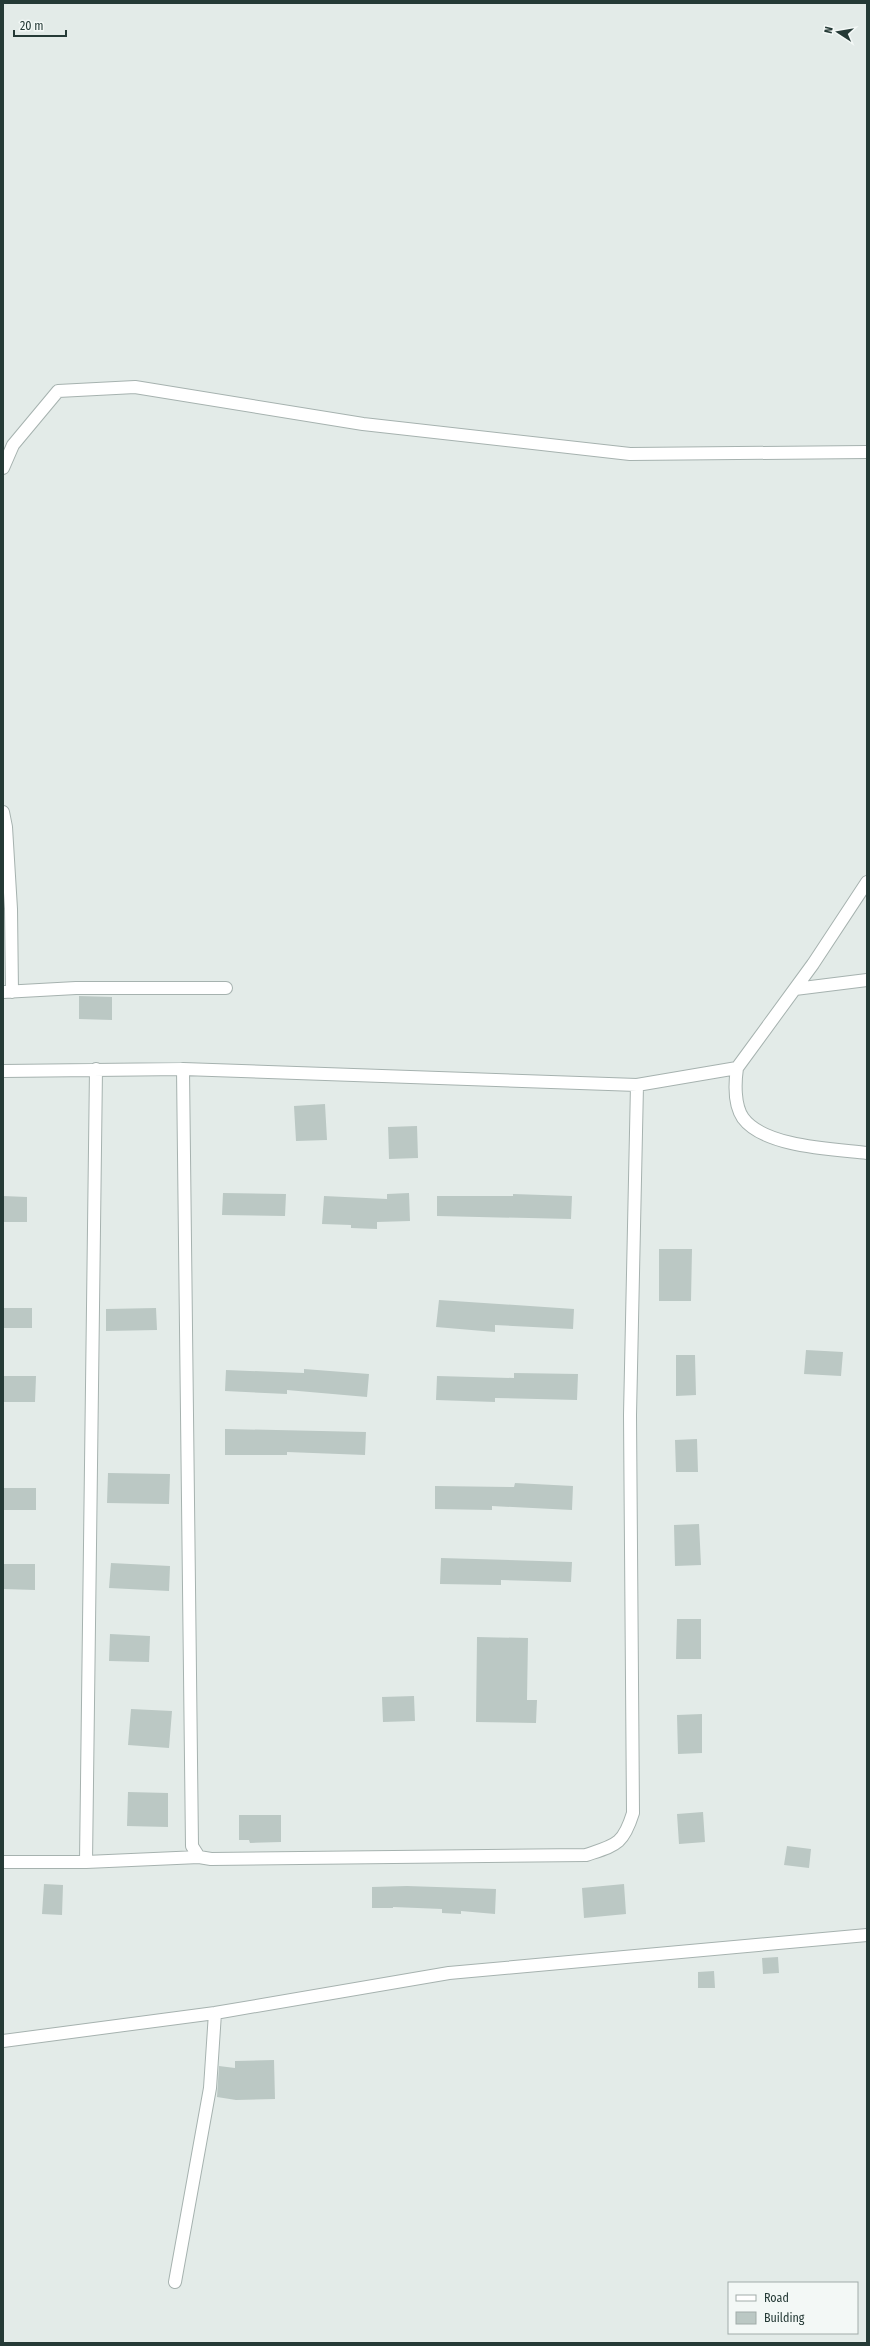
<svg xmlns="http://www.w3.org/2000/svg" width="870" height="2346" font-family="'Fira Sans Condensed',sans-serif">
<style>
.building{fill:#bbc8c4}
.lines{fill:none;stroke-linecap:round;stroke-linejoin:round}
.street-casing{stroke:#a6b2af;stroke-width:14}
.street{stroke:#fff;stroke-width:12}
</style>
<rect width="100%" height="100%" fill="#e3ebe8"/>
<path class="building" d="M79,996L112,997V1020L79,1019Z
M325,1104L327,1140L296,1141L294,1106Z
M417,1126L418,1158L389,1159L388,1127Z
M223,1193L286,1194L285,1216L222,1215Z
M409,1193L410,1221L377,1222V1229L351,1228V1225L322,1224L324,1196L387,1199V1194Z
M513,1194L572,1196L571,1219L437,1216V1196H513Z
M3,1196L27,1197V1222H3Z
M659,1249H692L691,1301H659Z
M439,1300L574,1309L573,1329L495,1325V1332L436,1327Z
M3,1308H32V1328H3Z
M156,1308L157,1330L106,1331V1309Z
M806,1350L843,1352L841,1376L804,1374Z
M676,1355H695L696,1395L676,1396Z
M304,1369L369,1374L367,1397L287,1390V1394L225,1391L226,1370L304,1373Z
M514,1373L578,1374L577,1400L495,1398V1402L436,1400L437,1376L514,1378Z
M3,1376H36L35,1402H3Z
M225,1429L366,1432L365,1455L287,1452V1455H225Z
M697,1439L698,1472H676L675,1440Z
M108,1473L170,1474L169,1504L107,1503Z
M515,1483L573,1486L572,1510L492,1506V1510L435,1509V1486L514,1487Z
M3,1488H36V1510H3Z
M699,1524L701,1565L675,1566L674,1525Z
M441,1558L572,1562L571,1582L501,1580V1585L440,1584Z
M111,1563L170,1566L169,1591L109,1588Z
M3,1564H35V1590L3,1589Z
M677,1619H701V1659H676Z
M110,1634L150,1636L149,1662L109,1661Z
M477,1637L528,1638L527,1700H537L536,1723L476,1722Z
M414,1696L415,1721L383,1722L382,1697Z
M131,1709L172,1711L169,1748L128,1745Z
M702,1714V1753L678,1754L677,1715Z
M128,1792L168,1793V1827L127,1826Z
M703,1812L705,1842L679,1844L677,1814Z
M239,1815H281V1842L250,1843L249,1840H239Z
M787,1846L811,1849L809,1868L784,1865Z
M44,1884L63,1885L62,1915L42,1914Z
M624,1884L626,1914L584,1918L582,1888Z
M407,1886L496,1889L495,1914L461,1911V1914L442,1913V1909L393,1907V1908H372V1887Z
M778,1957L779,1973L763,1974L762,1958Z
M714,1971L715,1988H698V1972Z
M274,2060L275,2099L236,2100L217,2097L219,2066L235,2068V2061Z"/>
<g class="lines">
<g class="street-casing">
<path id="street" d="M3,468L13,445L58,391L135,387L363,424L630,454L867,452
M3,812L6,827L11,909L12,992
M795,989L867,980
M3,992L76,988H226
M737,1068C735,1082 734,1105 743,1118C764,1147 833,1149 867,1153
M183,1069L192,1846L199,1857L211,1859L586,1855C616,1845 623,1845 633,1813L630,1415L637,1085
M3,1071L183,1069L637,1085L737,1068L813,964L867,882
M3,1862H86L199,1857
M86,1862L96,1069
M3,2041L215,2013L449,1973L867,1935
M175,2282L210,2088L215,2013"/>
</g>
<use href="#street" class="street"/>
</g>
<rect width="870" height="2346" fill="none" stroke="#253a36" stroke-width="8"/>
<rect x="728" y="2282" width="130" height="52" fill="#f3f8f6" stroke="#a1aca9"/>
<rect x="736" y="2295" width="20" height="6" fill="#ffffff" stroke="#a1aca9"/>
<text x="764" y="2302" font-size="12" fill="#253a36">Road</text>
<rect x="736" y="2312" width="20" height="12" fill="#bbc8c4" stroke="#a1aca9"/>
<text x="764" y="2322" font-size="12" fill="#253a36">Building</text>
<g transform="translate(838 32) rotate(282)" stroke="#f3f8f6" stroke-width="3" paint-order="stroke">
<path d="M0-3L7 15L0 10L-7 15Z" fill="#253a36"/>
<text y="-6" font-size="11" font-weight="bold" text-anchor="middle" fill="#253a36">N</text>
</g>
<path d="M14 30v6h52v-6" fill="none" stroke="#253a36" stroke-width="2"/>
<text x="20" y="30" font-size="12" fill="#253a36" stroke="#f3f8f6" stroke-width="3" paint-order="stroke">20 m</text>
</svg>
